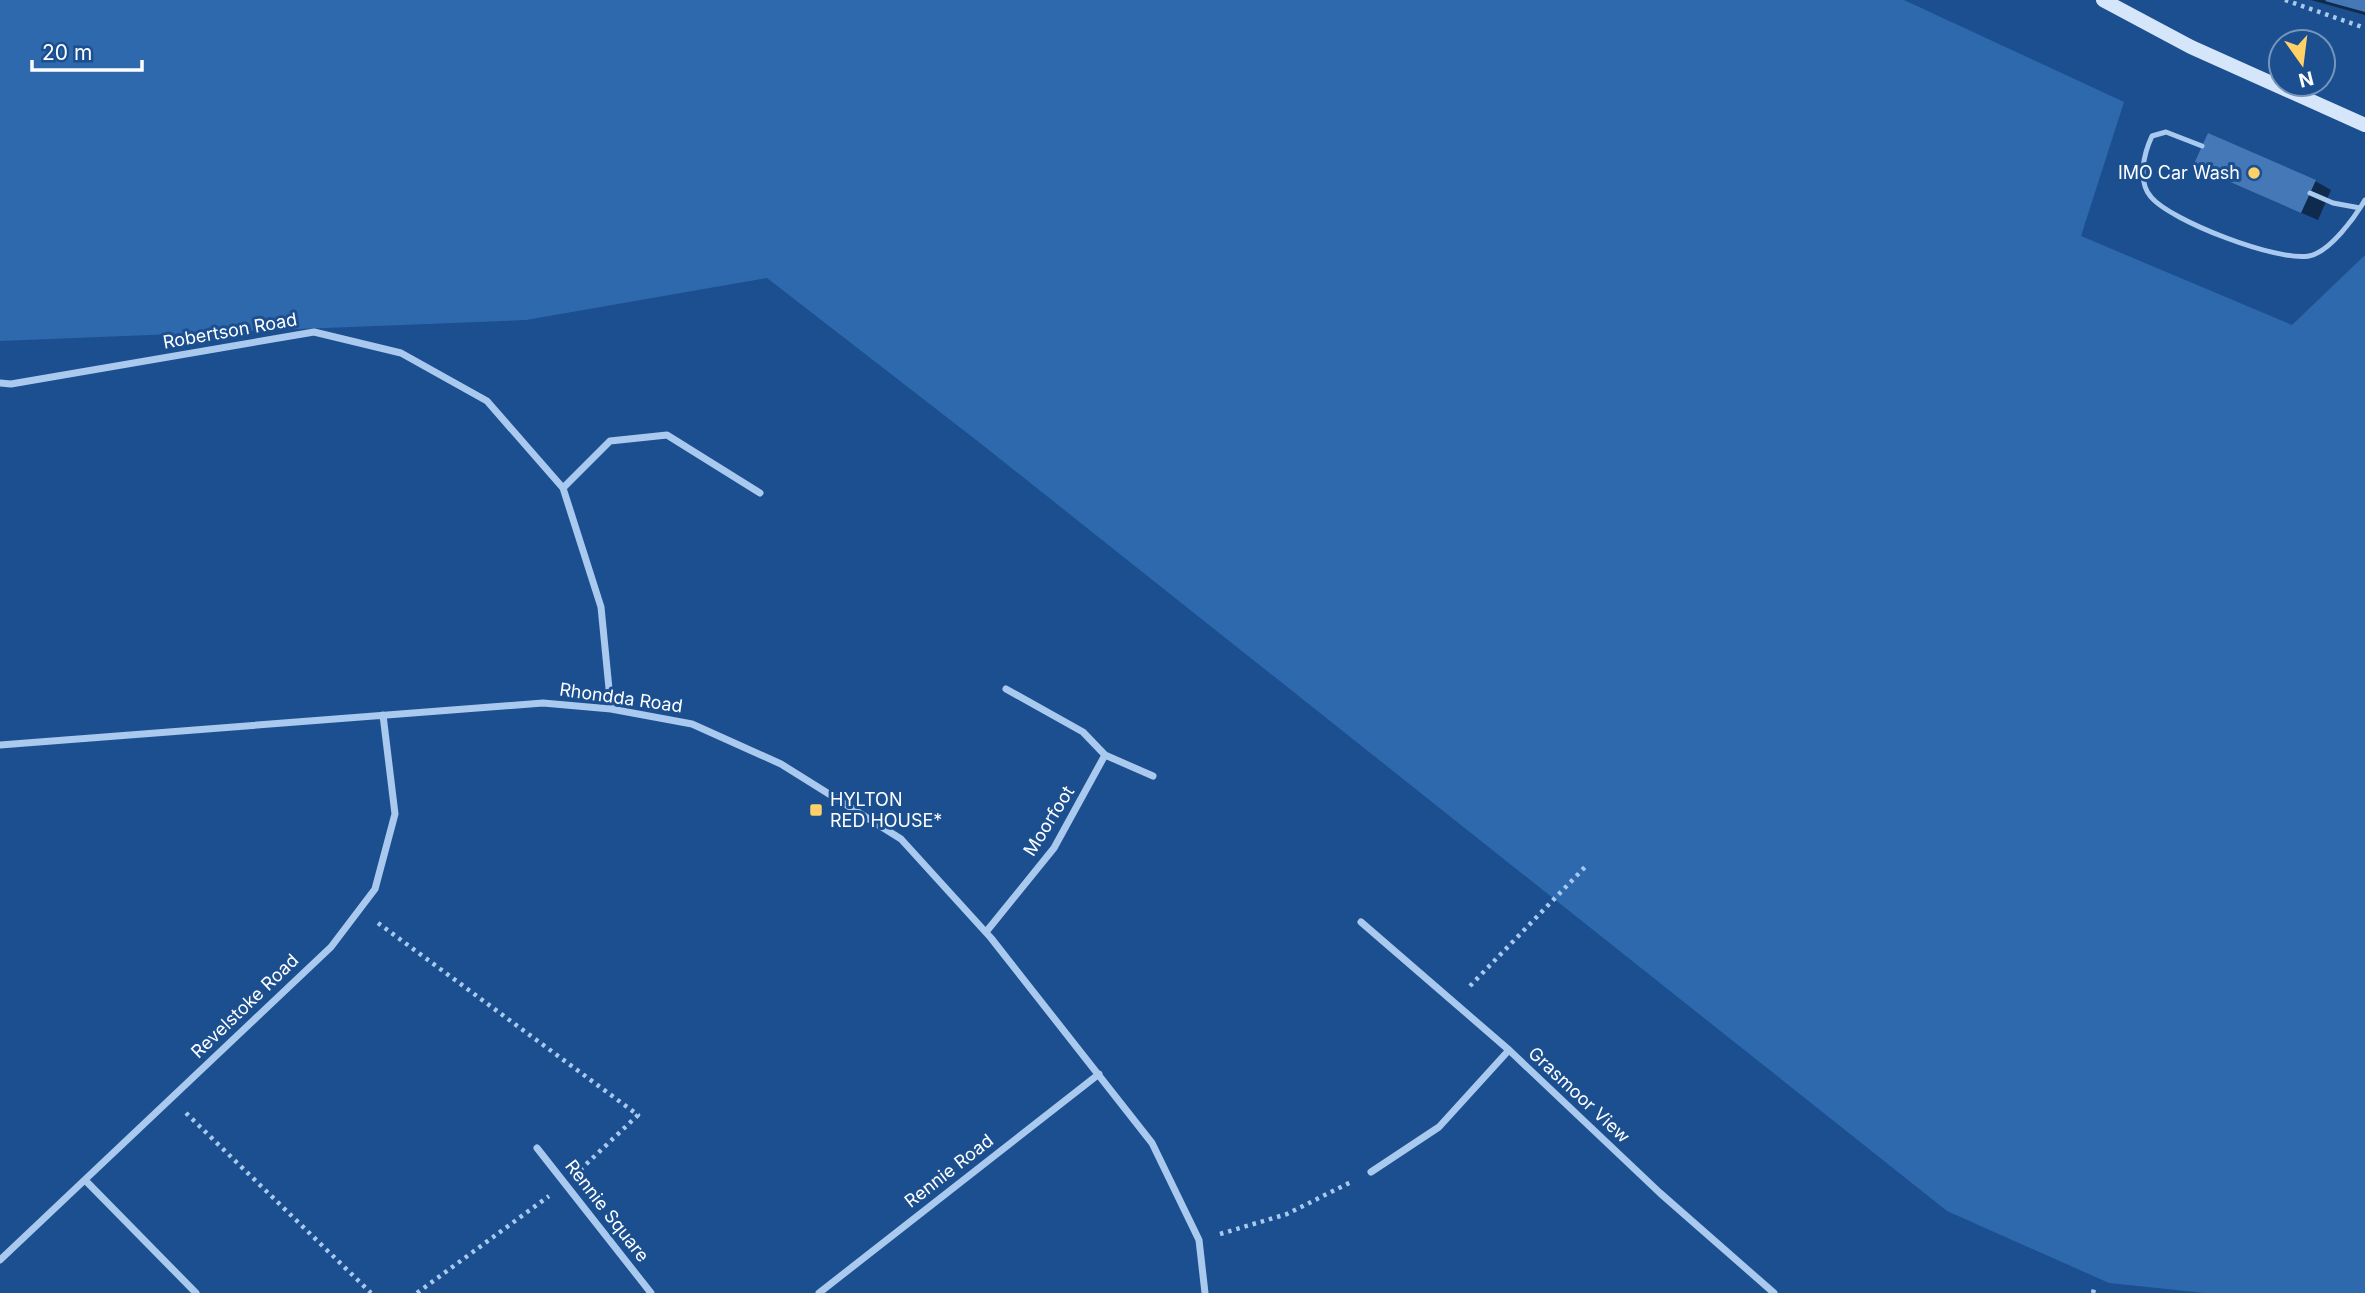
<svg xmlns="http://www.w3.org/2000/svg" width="2365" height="1293" font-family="Inter,sans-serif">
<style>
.green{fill:#2e69ad}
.shadow{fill:#0007}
.building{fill:#4478b7}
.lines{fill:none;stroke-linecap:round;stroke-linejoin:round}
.path{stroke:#a9c9ee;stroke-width:4.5;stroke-dasharray:3.5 5;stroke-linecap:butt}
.lane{stroke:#a9c9ee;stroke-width:5}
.street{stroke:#a9c9ee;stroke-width:7}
.secondary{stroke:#d6e6fa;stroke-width:14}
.poi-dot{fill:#ffd166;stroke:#1b4f8f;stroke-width:2.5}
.labels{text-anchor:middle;stroke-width:6;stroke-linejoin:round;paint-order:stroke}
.poi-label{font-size:18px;fill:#fff;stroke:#1b4f8f;text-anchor:end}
.street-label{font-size:18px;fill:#fff;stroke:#1b4f8f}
</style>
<rect width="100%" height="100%" fill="#1b4f8f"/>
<path class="green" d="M0,0H1904L2124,102L2081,236L2292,325L2365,255V1293H2205L2109,1283L1947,1211L980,443L767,278L526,320L0,341Z"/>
<path class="shadow" d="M2311,0H2365V15Z
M2195,165L2315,181L2331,190L2318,220L2211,174Z"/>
<path class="building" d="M2326,0H2365V12L2325,1Z
M2208,133L2316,180L2301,213L2193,166Z"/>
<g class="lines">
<path class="path" d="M2285,0L2365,28
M378,923L638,1115L580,1170
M1470,986L1586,866
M186,1113L371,1293
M1220,1234L1287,1214L1351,1182
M417,1293L549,1196
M2093,1293L2095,1285"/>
<path class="lane" d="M2202,146L2166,132L2152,136C2144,153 2137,181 2151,197C2171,221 2278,262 2309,256C2330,252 2355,217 2365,200
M2310,193L2333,203L2360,208"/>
<path class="street" d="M0,383L11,384L314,332L401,353L487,401L563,488L601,607L611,709
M563,488L610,441L667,435L760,493
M0,745L543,703L611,709L692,724L781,764L901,839L991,938L1152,1143L1199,1240L1205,1293
M1105,755L1153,776
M1361,922L1509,1050L1660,1193L1774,1293
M986,932L1054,848L1105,755L1083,732L1006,689
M537,1148L651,1293
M1371,1172L1439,1127L1509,1050
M85,1180L196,1293
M0,1260L331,947L375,889L395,814L383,715
M819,1293L1099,1074"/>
<path class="secondary" d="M2103,0L2191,47L2365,125"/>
</g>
<g class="poi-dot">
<circle cx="2254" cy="173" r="7"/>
<rect x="809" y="803" width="14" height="14" rx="3.5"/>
</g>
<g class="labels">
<g class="poi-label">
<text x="2240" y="179">IMO Car Wash</text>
<text x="830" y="806" text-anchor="start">HYLTON<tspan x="830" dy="21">RED HOUSE*</tspan></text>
</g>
<g class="street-label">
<text transform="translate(230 331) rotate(-10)" y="6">Robertson Road</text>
<text transform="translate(621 698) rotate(8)" y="6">Rhondda Road</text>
<text transform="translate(1049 821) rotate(-58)" y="6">Moorfoot</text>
<text transform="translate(245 1006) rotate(-44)" y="6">Revelstoke Road</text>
<text transform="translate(1579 1095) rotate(43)" y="6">Grasmoor View</text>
<text transform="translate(949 1171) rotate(-38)" y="6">Rennie Road</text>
<text transform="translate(607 1211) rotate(52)" y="6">Rennie Square</text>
</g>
</g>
<g transform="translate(2302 63) rotate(166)"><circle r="33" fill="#1b4f8f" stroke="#7695bc" stroke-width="2"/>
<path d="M0-5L12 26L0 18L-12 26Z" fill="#ffd166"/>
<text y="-10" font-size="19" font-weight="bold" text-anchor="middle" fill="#ffffff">N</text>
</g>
<path d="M32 60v10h110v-10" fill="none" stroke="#ffffff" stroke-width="3.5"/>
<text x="42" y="60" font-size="21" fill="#ffffff" stroke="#1b4f8f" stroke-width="5" paint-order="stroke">20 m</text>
</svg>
